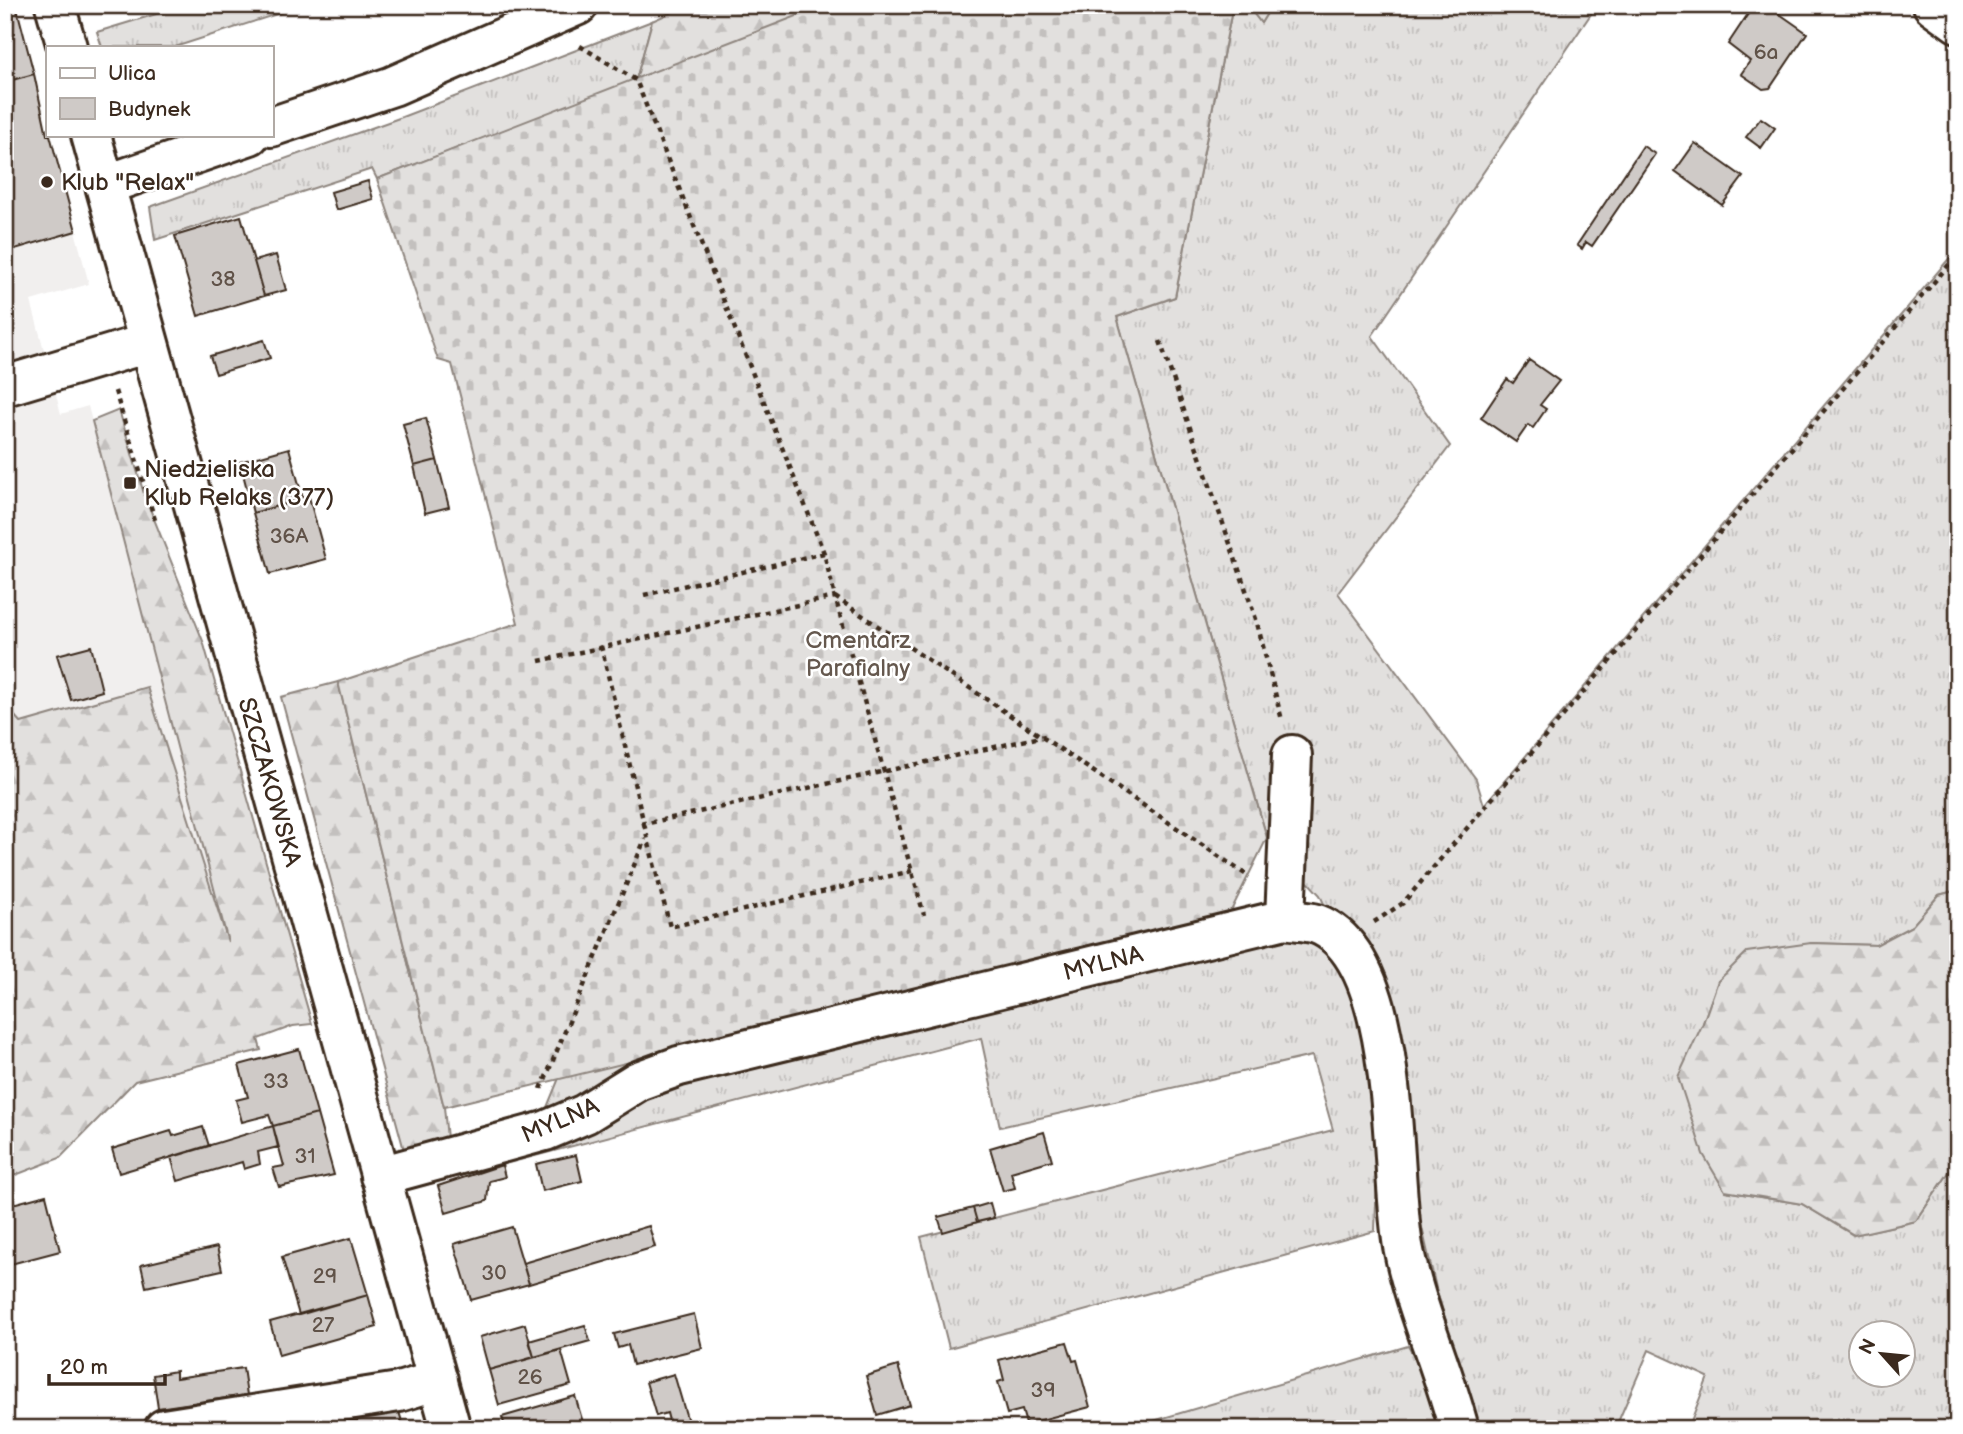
<svg xmlns="http://www.w3.org/2000/svg" width="1963" height="1434" font-family="'Balsamiq Sans',sans-serif">
<style>
.built{fill:#f1efee}
.grass{fill:url(#grass-tufts);stroke:#8e857e;stroke-width:2;fill-rule:evenodd}
.forest{fill:url(#forest-firs);stroke:#8e857e;stroke-width:2}
.cemetery{fill:url(#cemetery-stones);stroke:#8e857e;stroke-width:2}
.building{fill:#cfcac7;stroke:#3b2a1e;stroke-width:2}
.lines{fill:none;stroke-linecap:round;stroke-linejoin:round}
.minor-casing{stroke:#3b2a1e;stroke-width:44}
.path{stroke:#3b2a1e;stroke-width:4.5;stroke-dasharray:5 5;stroke-linecap:butt}
.minor{stroke:#fff;stroke-width:38}
.poi-dot{fill:#3b2a1e;stroke:#fff;stroke-width:2.5}
.labels{text-anchor:middle;stroke-width:5;stroke-linejoin:round;paint-order:stroke}
.number-label{font-size:21px;fill:#605248}
.poi-label{font-size:24px;fill:#3b2a1e;stroke:#fff;text-anchor:start}
.park-label{font-size:24px;fill:#65584e;stroke:#fff}
.street-label{font-size:24px;fill:#3b2a1e;stroke:#fff}
</style>
<defs>
<pattern id="grass-tufts" width="24" height="20" patternUnits="userSpaceOnUse" patternTransform="scale(1.75)"><rect width="24" height="20" fill="#e2e0de"/><path d="M3 7l-1-3M5 7V3M7 7l1-3M15 17l-1-3M17 17v-4M19 17l1-3" fill="none" stroke="#c3c0be"/></pattern>
<pattern id="forest-firs" width="22" height="20" patternUnits="userSpaceOnUse" patternTransform="scale(1.75)"><rect width="22" height="20" fill="#e2e0de"/><path d="M5 1l3.5 6h-7zM16 11l3.5 6h-7z" fill="#c3c0be"/></pattern>
<pattern id="cemetery-stones" width="16" height="16" patternUnits="userSpaceOnUse" patternTransform="scale(1.75)"><rect width="16" height="16" fill="#e2e0de"/><path d="M2 7V4a2 2 0 0 1 4 0v3zM10 15v-3a2 2 0 0 1 4 0v3z" fill="#c3c0be"/></pattern>
</defs>
<rect width="100%" height="100%" fill="#fff"/>
<filter id="ink" filterUnits="userSpaceOnUse"><feTurbulence type="fractalNoise" baseFrequency=".0143" numOctaves="2"/><feDisplacementMap in="SourceGraphic" scale="14" xChannelSelector="R" yChannelSelector="G"/><feConvolveMatrix kernelMatrix="1 2 1 2 8 2 1 2 1" color-interpolation-filters="sRGB"/></filter>
<g filter="url(#ink)">
<path class="built" d="M5,5H16L47,135H50L89,284L31,301L61,414L88,406L254,1040L5,1077Z"/>
<path class="grass" d="M186,5H305L175,47H102L97,32Z
M1233,5H1247L1261,23L1272,5H1597L1372,336L1450,446L1338,593L1476,779L1484,805L1958,248V890L1939,895L1912,926L1876,945L1811,943L1718,981L1703,1023L1725,1191L1802,1204L1853,1235L1916,1221L1952,1168L1958,1170V1429H1688L1708,1377L1649,1350L1615,1429H1478L1436,1288L1420,1219L1405,1082L1320,895L1267,838L1117,317L1175,297ZM1862,1332H1904V1374H1862Z
M652,21L636,80L377,179L372,169L155,240L150,207L402,117Z
M1303,936L1349,969L1379,1115L1375,1231L949,1348L921,1237L1333,1130L1312,1056L1000,1127L981,1038L429,1184L424,1172L532,1144L559,1078L847,1007L1238,950Z
M1408,1346L1436,1395L1445,1429H1126Z"/>
<path class="forest" d="M688,5H850L636,80L652,21Z
M119,410L144,494L203,641L312,1024L293,1026L258,1039L261,1050L135,1081L60,1158L5,1179V705L21,723L147,687L228,942L92,421Z
M338,682L444,1107L447,1139L404,1150L281,697Z
M1958,890V1170L1952,1168L1916,1221L1854,1235L1802,1204L1725,1191L1703,1154L1678,1077L1703,1023L1718,981L1747,952L1811,943L1876,945L1912,926L1939,895Z"/>
<path class="cemetery" d="M825,5H1233L1175,297L1117,317L1267,838L1228,917L444,1107L338,682L518,623L452,364L438,360L377,179Z
M1247,5H1272L1261,23Z"/>
<path class="building" d="M5,5H16L34,74L5,82Z
M1754,5H1767L1807,33L1770,88L1763,89L1741,74L1750,61L1728,44Z
M34,74L47,135H50L76,231L5,252V82Z
M1761,118L1775,128L1761,148L1746,137Z
M1695,143L1743,177L1722,205L1675,171Z
M1643,146L1655,154L1592,246L1586,242L1582,249L1577,245Z
M368,181L373,199L336,210L331,192Z
M241,216L264,296L198,316L175,236Z
M276,255L286,290L264,296L254,261Z
M264,340L270,358L216,374L210,356Z
M1529,360L1559,381L1540,405L1546,409L1533,428L1528,425L1516,442L1481,418L1507,379L1513,383Z
M426,418L437,460L414,466L403,424Z
M289,448L303,499L253,513L240,462Z
M437,460L449,507L425,513L414,466Z
M309,497L326,559L270,574L253,513Z
M91,646L102,691L71,700L57,655Z
M299,1049L317,1114L273,1126L269,1115L242,1122L236,1100L248,1097L239,1065Z
M317,1114L334,1175L279,1187L273,1168L284,1166L273,1126Z
M273,1126L278,1147L258,1152L260,1164L244,1169L242,1162L178,1181L171,1157Z
M203,1127L209,1146L119,1173L112,1149L171,1131L173,1136Z
M1044,1132L1052,1160L1011,1172L1015,1188L1003,1191L990,1148Z
M576,1155L582,1181L542,1191L536,1164Z
M502,1165L505,1177L489,1181L487,1201L446,1213L438,1186Z
M46,1195L60,1251L7,1265L5,1206Z
M990,1203L994,1218L977,1222L973,1208Z
M973,1208L977,1222L943,1232L938,1217Z
M649,1226L655,1247L529,1284L523,1263Z
M512,1227L529,1284L471,1300L454,1244Z
M351,1238L368,1295L299,1315L282,1257Z
M217,1247L222,1270L146,1287L141,1265Z
M368,1295L377,1327L279,1355L270,1322Z
M694,1314L702,1348L633,1365L628,1345L618,1348L614,1334Z
M525,1324L534,1357L489,1370L480,1337Z
M585,1325L590,1341L534,1357L529,1341Z
M1067,1342L1073,1361L1077,1360L1090,1407L1026,1424L1022,1410L1007,1414L998,1382L1004,1380L999,1360Z
M561,1350L571,1385L499,1405L489,1370Z
M898,1366L910,1405L877,1415L866,1376Z
M243,1368L247,1395L158,1408L153,1375L176,1371V1378Z
M674,1374L689,1425L671,1429L667,1413L656,1416L646,1382Z
M575,1396L585,1429H506L502,1417Z
M398,1408L404,1429H348L346,1423Z
M714,1423L715,1429H694Z"/>
<g class="lines">
<g class="minor-casing">
<path id="minor" d="M55,5L67,47
M1933,5L1958,23
M271,127L393,86L578,5
M91,135L451,1429
M105,185L250,135
M5,386L148,343
M1285,919L1292,755
M380,1176L545,1131L585,1114L638,1081L679,1066L1285,919C1295,921 1308,921 1317,924C1403,957 1389,1170 1403,1246C1415,1308 1443,1367 1459,1429
M164,1429L399,1392L438,1380"/>
</g>
<path class="path" d="M580,46L636,80L824,553L835,597L1248,876
M1160,341L1256,619L1282,720
M115,391L156,523
M644,595L824,553
M601,646L644,824L1045,736
M539,661L835,597L924,915
M644,824L670,927L912,871
M1374,922L1403,903L1958,254
M541,1089L645,839"/>
<use href="#minor" class="minor"/>
</g>
</g>
<g class="poi-dot">
<circle cx="47" cy="182" r="7"/>
<rect x="123" y="476" width="14" height="14" rx="3.5"/>
</g>
<g class="labels">
<g class="number-label">
<text x="1766" y="59">6a</text>
<text x="223" y="286">38</text>
<text x="289" y="543">36A</text>
<text x="276" y="1088">33</text>
<text x="305" y="1163">31</text>
<text x="494" y="1280">30</text>
<text x="325" y="1283">29</text>
<text x="323" y="1332">27</text>
<text x="530" y="1384">26</text>
<text x="1043" y="1397">39</text>
</g>
<g class="poi-label">
<text x="61" y="190">Klub "Relax"</text>
<text x="144" y="477">Niedzieliska<tspan x="144" dy="28">Klub Relaks (377)</tspan></text>
</g>
<g class="park-label">
<text x="858" y="648">Cmentarz<tspan x="858" dy="28">Parafialny</tspan></text>
</g>
<g class="street-label">
<text transform="translate(270 782) rotate(74)" y="8">SZCZAKOWSKA</text>
<text transform="translate(1103 963) rotate(-14)" y="8">MYLNA</text>
<text transform="translate(560 1120) rotate(-23)" y="8">MYLNA</text>
</g>
</g>
<rect width="1963" height="1434" fill="none" stroke="#fff" stroke-width="28"/>
<rect x="14" y="14" width="1935" height="1406" fill="none" stroke="#3b2a1e" stroke-width="2.5" filter="url(#ink)"/>
<rect x="46" y="46" width="228" height="91" fill="#ffffff" stroke="#b1aaa5" stroke-width="2"/>
<rect x="60" y="68" width="35" height="10" fill="#ffffff" stroke="#b1aaa5" stroke-width="2"/>
<text x="108" y="80" font-size="21" fill="#3b2a1e">Ulica</text>
<rect x="60" y="98" width="35" height="21" fill="#cfcac7" stroke="#b1aaa5" stroke-width="2"/>
<text x="108" y="116" font-size="21" fill="#3b2a1e">Budynek</text>
<g transform="translate(1882 1354) rotate(297)"><circle r="33" fill="#ffffff" stroke="#b1aaa5" stroke-width="2"/>
<path d="M0-5L12 26L0 18L-12 26Z" fill="#3b2a1e"/>
<text y="-10" font-size="19" font-weight="bold" text-anchor="middle" fill="#3b2a1e">N</text>
</g>
<path d="M49 1374v10h116v-10" fill="none" stroke="#3b2a1e" stroke-width="3.5"/>
<text x="60" y="1374" font-size="21" fill="#3b2a1e" stroke="#ffffff" stroke-width="5" paint-order="stroke">20 m</text>
</svg>
